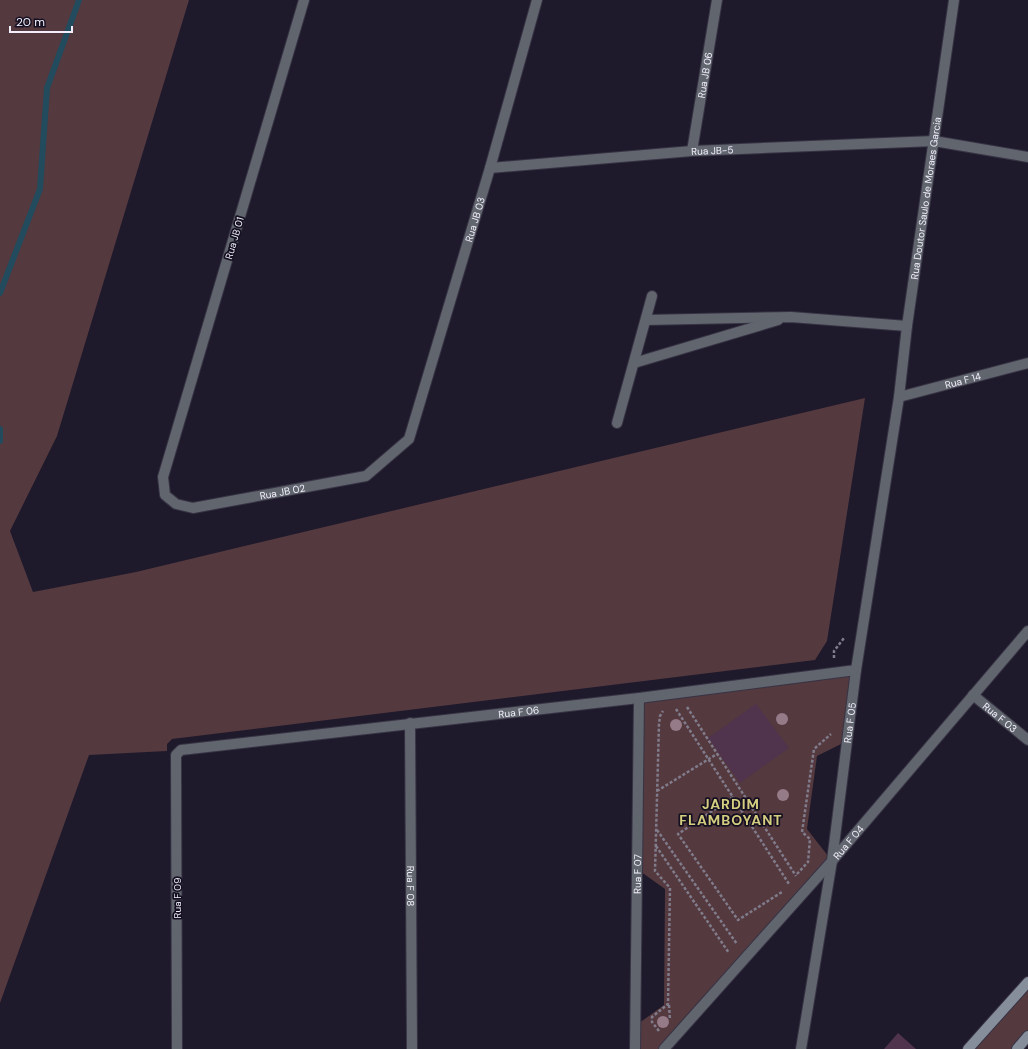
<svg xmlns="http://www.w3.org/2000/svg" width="1028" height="1049" font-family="'DM Sans',sans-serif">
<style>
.green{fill:#54393f}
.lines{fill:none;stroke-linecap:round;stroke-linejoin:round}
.stream{stroke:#224b5d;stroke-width:6}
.building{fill:#50344d}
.minor-casing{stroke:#373344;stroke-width:12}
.tertiary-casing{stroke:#373344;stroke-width:12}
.secondary-casing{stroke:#373344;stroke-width:12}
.path{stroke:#807c8b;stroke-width:2.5;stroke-dasharray:3 2;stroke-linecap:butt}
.minor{stroke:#60656e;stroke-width:10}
.tertiary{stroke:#60656e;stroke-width:10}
.secondary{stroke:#868e9c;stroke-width:10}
.tree{fill:#957a88}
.labels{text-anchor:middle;stroke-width:3.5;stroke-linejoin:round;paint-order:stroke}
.street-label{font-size:10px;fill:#f2effb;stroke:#151021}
.district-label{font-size:14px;font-weight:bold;letter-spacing:1px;fill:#d5ce80;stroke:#151021}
</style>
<rect width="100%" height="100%" fill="#1e192b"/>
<path class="green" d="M0,0H189L57,436L10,531L33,592L136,572L865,398L827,641L815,660L172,739L167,744V751L89,755L0,1003Z
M856,670L847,741L817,756L807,829L832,861L664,1049H635V1026L664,1005L665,889L637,869L639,698Z
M1028,982V1036L1017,1049H968Z"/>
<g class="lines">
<path class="stream" d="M0,293L40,189L47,88L79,0
M0,429V441"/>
</g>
<path class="building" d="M756,704L789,748L740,783L708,738Z
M898,1033L916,1049H884Z"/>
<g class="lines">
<g class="minor-casing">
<g id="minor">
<path id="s1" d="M304,0L163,477L165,495L176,504L193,508L366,476L409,439L490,168L537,0"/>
<path id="s2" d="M692,151L717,0"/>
<path id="s3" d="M490,168L692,151L934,141L1028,157"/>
<path d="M646,320L791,317L907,326"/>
<path d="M634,363L778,320"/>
<path id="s4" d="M899,397L1028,363"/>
<path d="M617,423L652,296"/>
<path id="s5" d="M973,695L1028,740"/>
<path id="s6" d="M410,723L412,1049"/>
<path id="s7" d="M177,1049L176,755L181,750L639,698L856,670"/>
<path id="s8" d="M635,1049L639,698"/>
<path id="s9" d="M664,1049L832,861L1028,631"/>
</g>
</g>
<g class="tertiary-casing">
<g id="tertiary">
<path id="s10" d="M801,1049L832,861L856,670L899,397L907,326L954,0"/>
</g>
</g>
<g class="secondary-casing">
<path id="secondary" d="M968,1049L1028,982
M1017,1049L1028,1036"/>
</g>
<path class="path" d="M834,658V651L844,638
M687,707L796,876
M676,709L789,884
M657,791L717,754
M733,797L678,834L738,920L782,892
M657,830L737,944
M656,846L729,953
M797,874L808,862L810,839L802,832L814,749L831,734
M669,1005L670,1020
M659,1031L652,1022V1017L668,1004L670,888L655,871L659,724L660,716L663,711"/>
<use href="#minor" class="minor"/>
<use href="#tertiary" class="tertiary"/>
<use href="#secondary" class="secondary"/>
</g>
<g class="tree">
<circle cx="782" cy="719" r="6"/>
<circle cx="676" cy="725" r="6"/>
<circle cx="783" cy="795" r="6"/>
<circle cx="663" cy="1022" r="6"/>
</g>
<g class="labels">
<g class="street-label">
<text dy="4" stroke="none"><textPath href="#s2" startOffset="77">Rua JB 06</textPath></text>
<text dy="4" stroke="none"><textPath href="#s3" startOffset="223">Rua JB-5</textPath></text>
<text dy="4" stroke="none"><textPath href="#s10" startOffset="860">Rua Doutor Saulo de Moraes Garcia</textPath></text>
<text dy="4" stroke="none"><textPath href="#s1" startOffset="1009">Rua JB 03</textPath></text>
<text transform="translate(234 238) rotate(-74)" y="4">Rua JB 01</text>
<text dy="4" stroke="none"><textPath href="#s4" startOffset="66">Rua F 14</textPath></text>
<text dy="4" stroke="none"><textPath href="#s1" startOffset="638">Rua JB 02</textPath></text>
<text dy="4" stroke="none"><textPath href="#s7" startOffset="641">Rua F 06</textPath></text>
<text dy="4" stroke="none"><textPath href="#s5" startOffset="35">Rua F 03</textPath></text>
<text dy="4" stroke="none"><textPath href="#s10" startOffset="330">Rua F 05</textPath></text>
<text dy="4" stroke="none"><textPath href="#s9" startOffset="277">Rua F 04</textPath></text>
<text dy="4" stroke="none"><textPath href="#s8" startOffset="175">Rua F 07</textPath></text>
<text dy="4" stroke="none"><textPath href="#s6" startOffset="163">Rua F 08</textPath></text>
<text transform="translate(177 898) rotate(-90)" y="4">Rua F 09</text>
</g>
<g class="district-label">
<text x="731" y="809">JARDIM<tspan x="731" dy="16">FLAMBOYANT</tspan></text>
</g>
</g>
<path d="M10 26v6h62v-6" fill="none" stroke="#f2effb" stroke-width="2"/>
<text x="16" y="26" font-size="12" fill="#f2effb" stroke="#151021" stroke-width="3" paint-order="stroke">20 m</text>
</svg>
